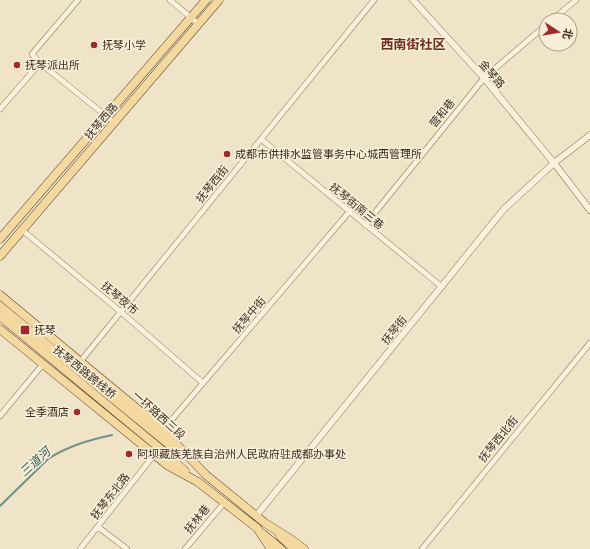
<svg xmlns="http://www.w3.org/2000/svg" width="590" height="549" font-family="'Crimson Pro','Noto Sans SC',serif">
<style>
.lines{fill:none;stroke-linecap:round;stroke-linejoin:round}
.stream{stroke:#6f938a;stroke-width:2}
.minor-casing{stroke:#8d765c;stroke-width:6}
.tertiary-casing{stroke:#8d765c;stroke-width:7}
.primary-casing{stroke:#5b4430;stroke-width:9}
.minor{stroke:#faf1dc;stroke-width:5}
.tertiary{stroke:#faf1dc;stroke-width:6}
.primary{stroke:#f3d9a0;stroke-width:8}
.poi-dot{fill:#9e2a2b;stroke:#f7eed8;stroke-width:1.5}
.labels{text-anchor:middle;stroke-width:3.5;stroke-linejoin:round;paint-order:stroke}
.poi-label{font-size:11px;fill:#3d2e20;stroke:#f7eed8;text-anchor:start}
.street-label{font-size:11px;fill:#3d2e20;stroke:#f7eed8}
.water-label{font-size:12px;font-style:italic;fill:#2f5d5a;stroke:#f7eed8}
.quarter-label{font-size:13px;font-weight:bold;fill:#6b2e1e;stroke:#f7eed8}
</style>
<rect width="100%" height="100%" fill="#f0e4c8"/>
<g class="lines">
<path class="stream" d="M0,506L48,459C68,446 89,440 112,435"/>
<g class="minor-casing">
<path id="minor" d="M78,0L32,54L40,63L110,119
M170,0L195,21
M552,20L576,0
M0,109L40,63
M261,139L442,287
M365,225L484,78L546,25
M22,230L121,312L203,383
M80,362L374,0
M0,416L43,364
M163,430L349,212
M98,527L127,549
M80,549L154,455
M185,549L224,503
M422,549L590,343"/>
</g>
<g class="tertiary-casing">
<path id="tertiary" d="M413,0L484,78L554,163L590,210
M256,516L504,209L554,163L590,135"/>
</g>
<g class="primary-casing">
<path id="primary" d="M0,239L206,0
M0,256L219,0
M0,295L163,430L206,475L265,523L292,540L304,549
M0,306L178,452
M0,316L157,446L185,471
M0,329L167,465L198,482L257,528L271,549
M263,534L281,549
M280,536L294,549"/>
</g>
<use href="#minor" class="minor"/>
<use href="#tertiary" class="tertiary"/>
<use href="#primary" class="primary"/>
</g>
<g class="poi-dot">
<circle cx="94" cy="45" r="4"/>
<circle cx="17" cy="65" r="4"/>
<circle cx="227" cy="154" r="4"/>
<rect x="20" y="325" width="10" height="10" rx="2"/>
<circle cx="77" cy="412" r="4"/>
<circle cx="129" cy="454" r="4"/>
</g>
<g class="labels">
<g class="poi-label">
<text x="102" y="49">抚琴小学</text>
<text x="25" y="69">抚琴派出所</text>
<text x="235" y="158">成都市供排水监管事务中心城西管理所</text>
<text x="34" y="334">抚琴</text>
<text x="69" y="416" text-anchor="end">全季酒店</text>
<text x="137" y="458">阿坝藏族羌族自治州人民政府驻成都办事处</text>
</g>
<g class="street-label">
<text transform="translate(492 74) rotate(49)" y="4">金琴路</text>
<text transform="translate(442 113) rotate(-51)" y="4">营和巷</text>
<text transform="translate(101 121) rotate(-50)" y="4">抚琴西路</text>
<text transform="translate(212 184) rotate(-51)" y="4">抚琴西街</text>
<text transform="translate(357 206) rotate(39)" y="4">抚琴街南三巷</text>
<text transform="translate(120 298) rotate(40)" y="4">抚琴夜市</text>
<text transform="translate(249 315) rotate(-49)" y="4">抚琴中街</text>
<text transform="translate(394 330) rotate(-51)" y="4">抚琴街</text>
<text transform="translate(85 372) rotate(39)" y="4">抚琴西路跨线桥</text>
<text transform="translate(159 415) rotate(42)" y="4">一环路西三段</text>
<text transform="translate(498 439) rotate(-51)" y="4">抚琴西北街</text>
<text transform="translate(110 496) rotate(-52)" y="4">抚琴东北路</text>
<text transform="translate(197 519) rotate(-50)" y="4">抚林巷</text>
</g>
<g class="water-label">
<text transform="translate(35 462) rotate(-42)" y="4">三道河</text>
</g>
<g class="quarter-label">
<text x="413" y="49">西南街社区</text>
</g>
</g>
<g transform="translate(558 32) rotate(102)"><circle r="19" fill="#f7eed8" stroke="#ada18e"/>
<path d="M0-3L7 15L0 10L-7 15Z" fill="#9e2a2b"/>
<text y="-6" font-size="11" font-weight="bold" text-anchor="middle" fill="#3d2e20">北</text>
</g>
</svg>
